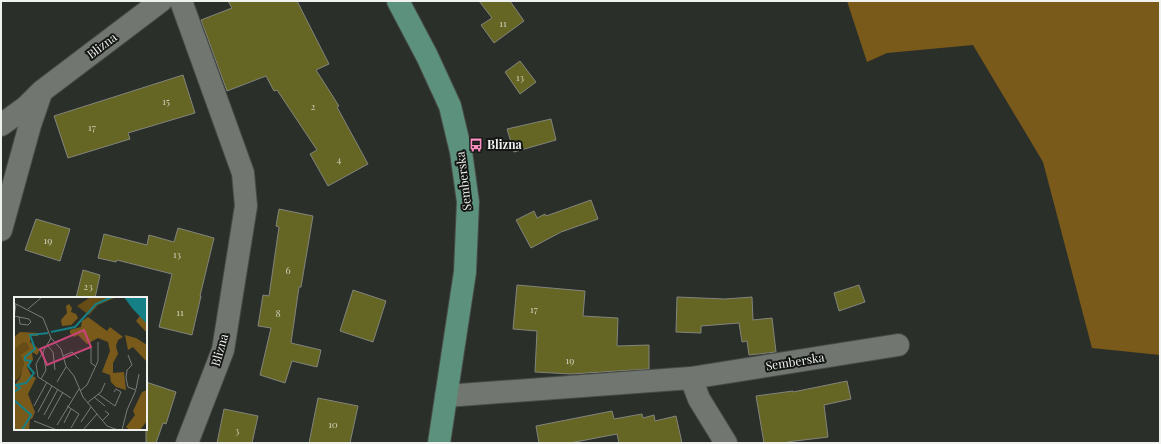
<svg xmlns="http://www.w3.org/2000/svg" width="1161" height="444" font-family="'Playfair Display',serif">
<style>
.forest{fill:#7a5a1b}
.building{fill:#656623;stroke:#83847c}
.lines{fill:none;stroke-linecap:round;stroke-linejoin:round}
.minor-casing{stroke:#484c47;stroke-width:24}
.major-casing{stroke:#484c47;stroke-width:24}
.minor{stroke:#717670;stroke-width:22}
.major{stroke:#5c917e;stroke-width:22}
.labels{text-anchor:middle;stroke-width:4;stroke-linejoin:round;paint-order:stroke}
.number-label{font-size:10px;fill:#cccfbb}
.street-label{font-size:12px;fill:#eff2ee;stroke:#141614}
.poi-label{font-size:12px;font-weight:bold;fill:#eff2ee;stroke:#141614;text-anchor:start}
.inset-river{fill:none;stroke:#158085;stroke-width:2}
.inset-road{fill:none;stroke:#797d78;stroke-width:1}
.view{fill:#cb4478;fill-opacity:0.15;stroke:#cb4478;stroke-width:2}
.inset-edge{fill:none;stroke:#eff2ee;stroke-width:2}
</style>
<rect width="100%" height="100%" fill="#2b2f2a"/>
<path class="forest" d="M847,1H1160V355L1092,348L1043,162L973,45L887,53L867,62Z"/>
<path class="building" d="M228,1H297L329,64L316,70L339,106L337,107L368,164L328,186L310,154L317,150L277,90L274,91L266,76L227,91L201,20L232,8Z
M479,1H510L524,21L494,43L481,25L492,18Z
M520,61L536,82L520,94L505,72Z
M183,75L195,113L128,133L130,139L68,158L54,116Z
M551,119L556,140L514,152L507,129Z
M591,200L598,219L561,232L531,248L516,220L534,211L537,218L545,214L546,216Z
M279,209L313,216L301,287H299L291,343L321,350L317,367L292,361L285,383L260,375L271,328L258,326L263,295L269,296L279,227L276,226Z
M36,219L70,229L60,261L25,250Z
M178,228L214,238L200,296H201L192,335L159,327L172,274L117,260L116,262L98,258L104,234L147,245L149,235L174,242Z
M83,270L100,275L95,298H76Z
M517,285L585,291L583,316L618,318L617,346L649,345V369L571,374L535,372L537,331L513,329Z
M859,285L865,302L839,311L834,293Z
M353,290L386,301L373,342L340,331Z
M677,297L725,299L752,297L753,320L772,318L776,352L749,355L747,341L742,342L739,323L701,326V333L676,332Z
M847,381L851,399L824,405L828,437L787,442V443H764L756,396L793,391V392Z
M146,382L176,392L166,424L163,423L156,443H146Z
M318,398L358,406L350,443H309Z
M224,409L258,416L252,443H217Z
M612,411L614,419L642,414L643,418L654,415L655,421L676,416L682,443H619L617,434L570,443H539L536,426Z"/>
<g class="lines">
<g class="minor-casing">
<path id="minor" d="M181,1L243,173L246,206L223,350L187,443
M1,125L26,107L42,91L161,1
M1,230L30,125L41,93
M691,378L898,345
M446,396L691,378L699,399L726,443"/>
</g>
<g class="major-casing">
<path id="major" d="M398,1L427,56L450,106L461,152L468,202L465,272L439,443"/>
</g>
<use href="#minor" class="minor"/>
<use href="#major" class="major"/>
</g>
<defs>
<g id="bus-bare" transform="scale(1.08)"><path d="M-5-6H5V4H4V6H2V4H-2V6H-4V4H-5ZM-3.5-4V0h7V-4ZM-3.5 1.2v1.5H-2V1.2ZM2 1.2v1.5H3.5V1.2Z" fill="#fb8fc4" stroke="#141614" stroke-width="2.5" paint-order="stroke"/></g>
</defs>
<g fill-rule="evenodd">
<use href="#bus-bare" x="476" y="145"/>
</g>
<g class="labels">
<g class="number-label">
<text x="503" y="27">11</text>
<text x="520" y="81">13</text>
<text x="166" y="105">15</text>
<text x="313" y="110">2</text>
<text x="92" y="131">17</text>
<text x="339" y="163">4</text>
<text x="48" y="244">19</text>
<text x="177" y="258">13</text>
<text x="288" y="274">6</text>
<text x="88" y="290">23</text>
<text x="534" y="313">17</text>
<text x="180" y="316">11</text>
<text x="278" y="317">8</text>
<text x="570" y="364">19</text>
<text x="333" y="428">10</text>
<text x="237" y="434">3</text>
</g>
<g class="street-label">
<text transform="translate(102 46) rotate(-37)" y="4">Blizna</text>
<text transform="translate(464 181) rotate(-97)" y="4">Semberska</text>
<text transform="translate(220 350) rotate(-74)" y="4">Blizna</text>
<text transform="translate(795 362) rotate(-9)" y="4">Semberska</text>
</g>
<g class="poi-label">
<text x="487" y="149">Blizna</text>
</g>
</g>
<g transform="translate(14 297)">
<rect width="133" height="133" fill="#2b2f2a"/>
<path d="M77,0H103L84,8L75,18L63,9ZM10,45H13L15,52L6,58L10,66L9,71L5,81L0,85V53Z" fill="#684c16"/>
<path d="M55,7L58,11L57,15L62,17L64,21L57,28L48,29L47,23L53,16L52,9ZM126,19L133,27V36L122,24ZM74,20L93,34L96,30L109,40L104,43L102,49L104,57L99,66V76L110,75L112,93L102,90L97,85L96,78L88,75L96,54L94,45L84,41L73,47L64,38L60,40L56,36V33L67,30L68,24ZM6,35L24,36V39H17L16,45L26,53L23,58L18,55L19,63L13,70L17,78L22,81L14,97L21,115L18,122H16L15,133H0V89L6,81L10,66L6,58L15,52L13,46L10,45L0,53V40ZM111,38L122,41L133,48V65L119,50L114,53ZM133,93V124L126,133H116L112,130L121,118L119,114L128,95Z" fill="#7a5a1b"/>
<path d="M110,0H133V27L118,11Z" fill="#158085"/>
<path class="inset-river" d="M37,35L61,30L82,7L98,0M0,95L6,91L2,88L12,86L20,76L14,69L17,64L11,63V60L21,52L16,38L34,36M0,103L17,118L8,133"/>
<path class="inset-road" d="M0,6L29,21L37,41L47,52L52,69L60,79L69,100L93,129L104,133M14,12L28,0M0,19L15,22L17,25L14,28L6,27L5,20M0,21L2,7M37,41L22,67L24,80L57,101M33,48L39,55L41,73M77,51V66L81,69M49,59L58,55L65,62M27,82L32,73L29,55M43,85L52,70M122,92L125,77M66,94L73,88L84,64V45M84,97L101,109L107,95L102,92L100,95M80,100L91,109M73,106L87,95L91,86M20,109L33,85M53,109L65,117L57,131M24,115L38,89M30,118L44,92M34,122L49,95M20,124L43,133M88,124L95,117L91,114M67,125L77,110M50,126L57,112M43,128L65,92M69,133L83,117M108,133L113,113L122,93L114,90L112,81L113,73L118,68L114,58"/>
<path class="view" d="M70,33L77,50L33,68L26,52Z"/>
<rect width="133" height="133" class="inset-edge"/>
</g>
<rect width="1161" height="444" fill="none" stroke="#eff2ee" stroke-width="4"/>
</svg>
